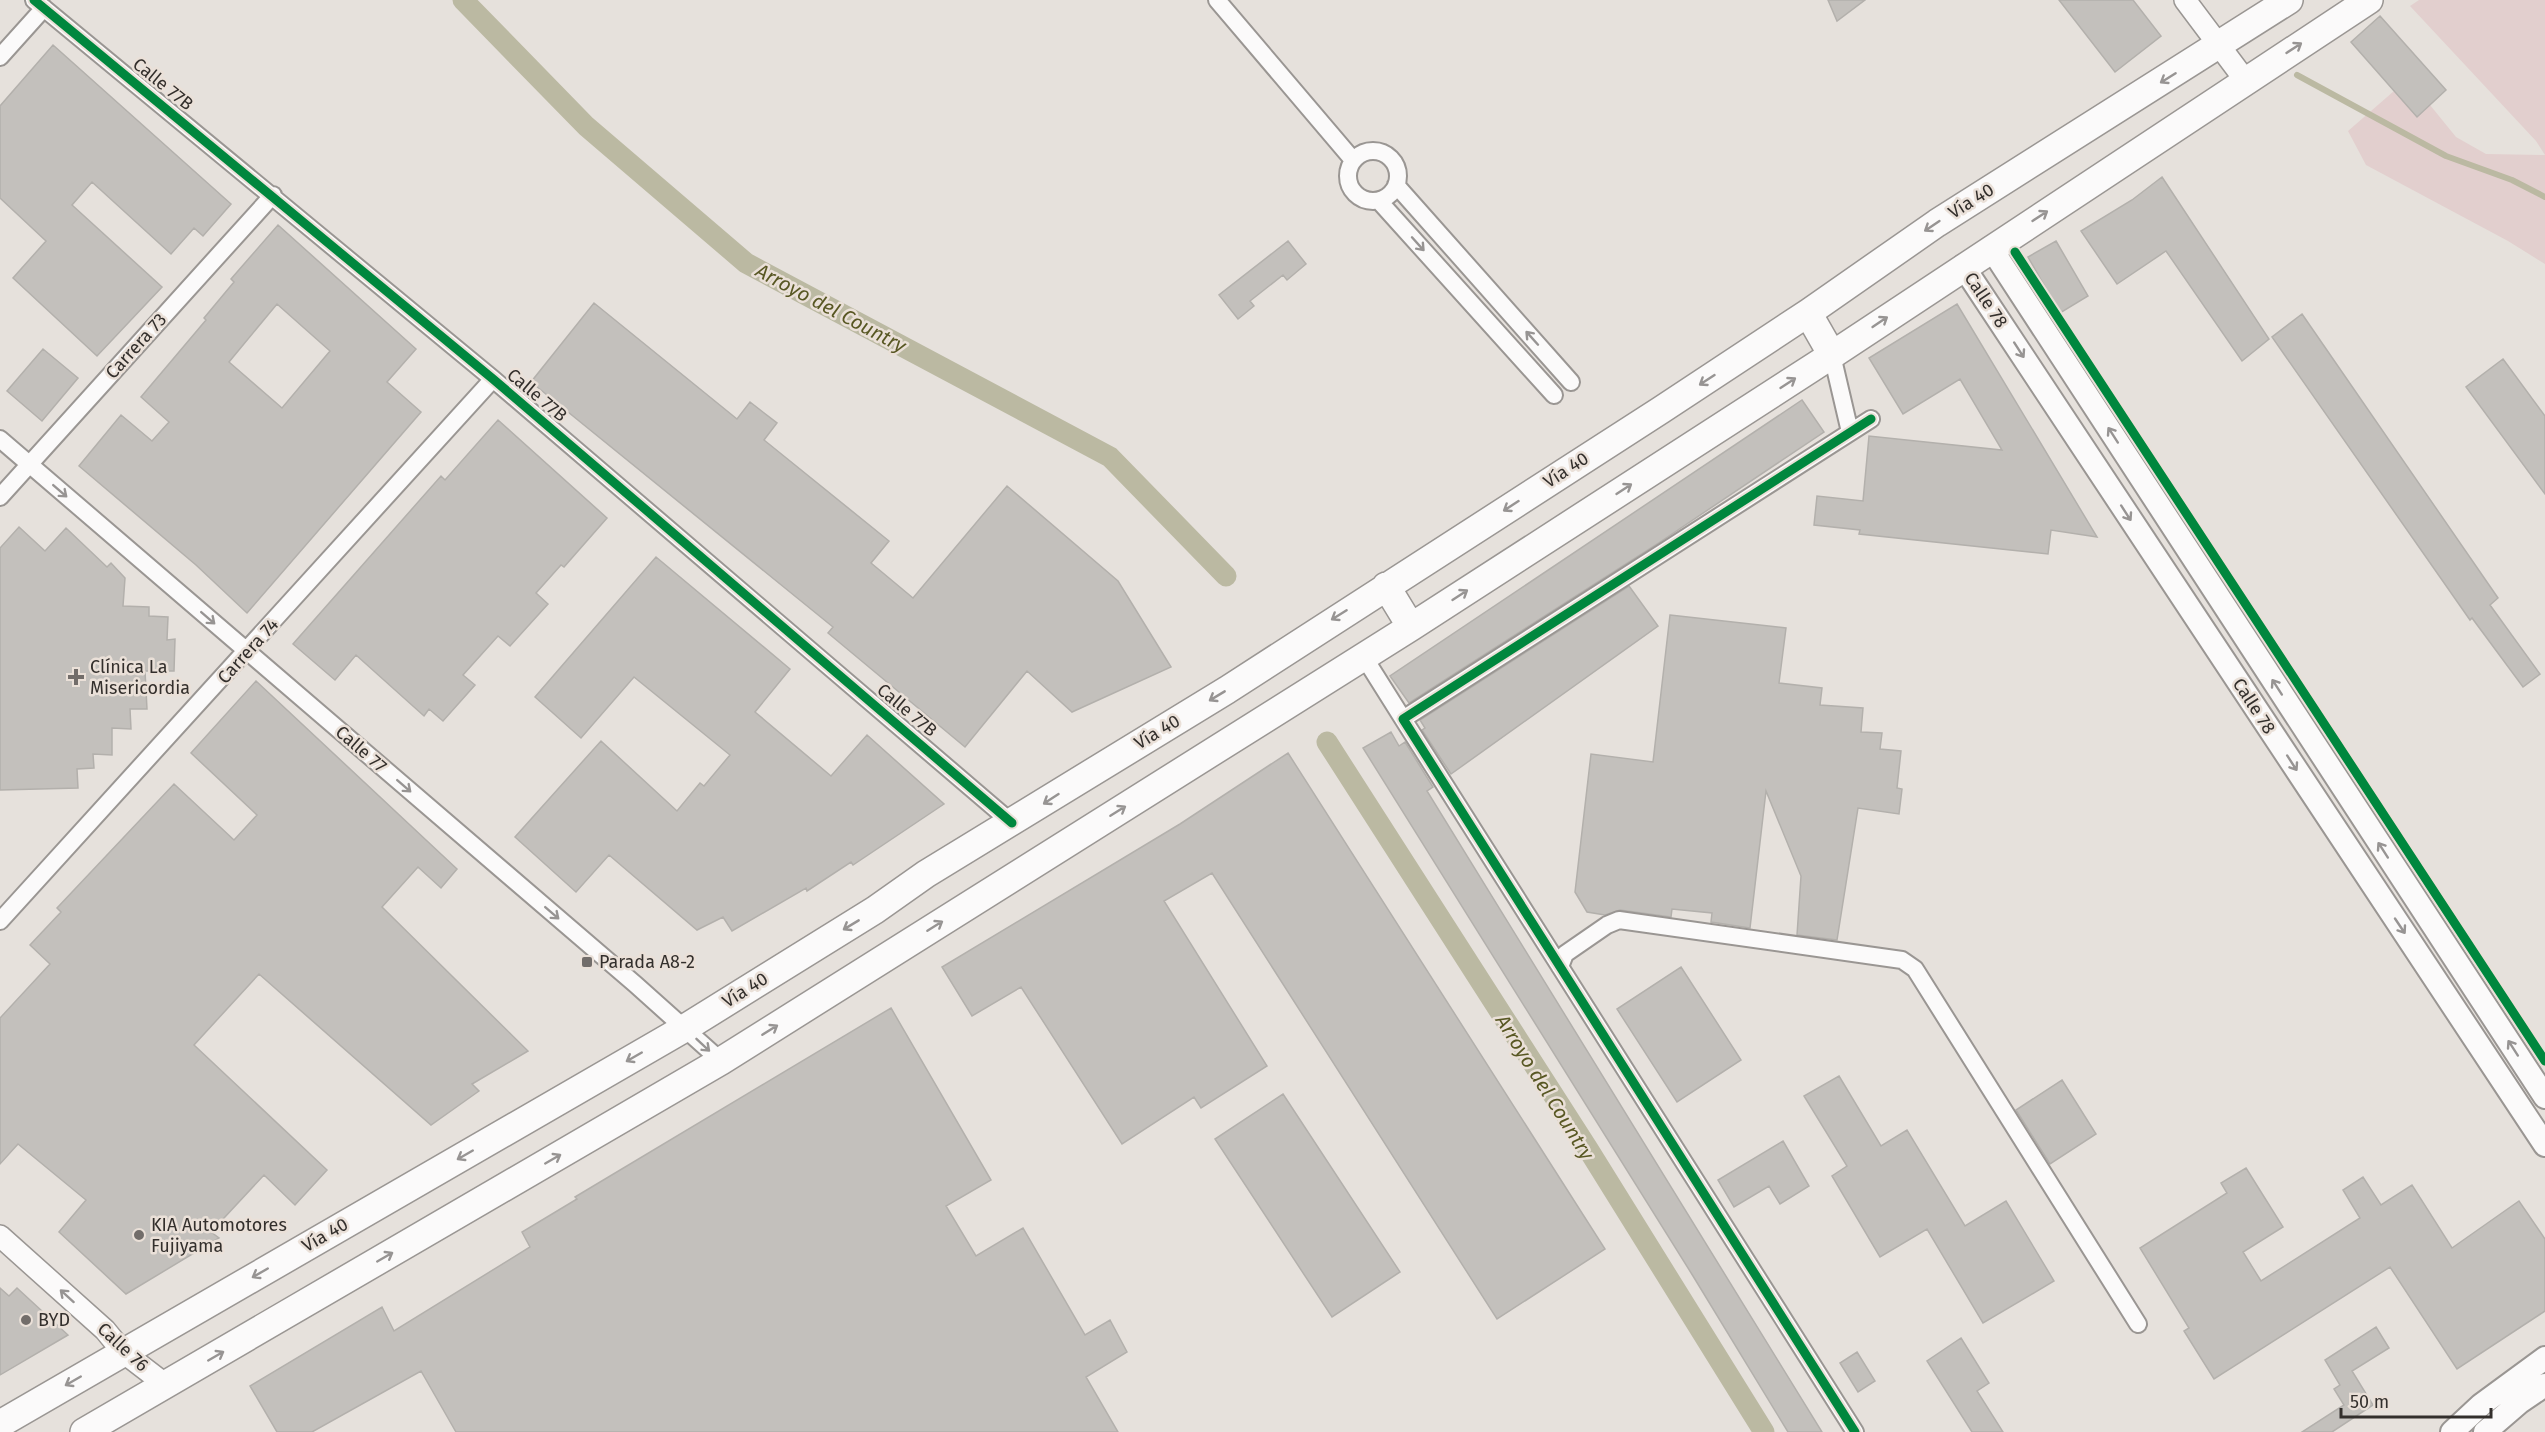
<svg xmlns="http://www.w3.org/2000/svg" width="2545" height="1432" font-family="'Fira Sans',sans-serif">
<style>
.green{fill:#e2cfce}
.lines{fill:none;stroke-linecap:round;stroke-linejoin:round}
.stream{stroke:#bbb9a2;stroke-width:6}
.canal{stroke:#bbb9a2;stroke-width:21}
.building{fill:#c3c0bc;stroke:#b3b0ac;stroke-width:1.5;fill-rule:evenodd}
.minor-casing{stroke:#9a9693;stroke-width:20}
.tertiary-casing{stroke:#9a9693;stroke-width:24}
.secondary-casing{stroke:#9a9693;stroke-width:26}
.trunk-casing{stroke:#9a9693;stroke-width:30}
.minor{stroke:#fbfafa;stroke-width:16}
.tertiary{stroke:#fbfafa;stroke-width:21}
.secondary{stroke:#fbfafa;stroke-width:22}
.trunk{stroke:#fbfafa;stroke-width:27}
.cycleway-casing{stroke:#eae0d8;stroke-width:13}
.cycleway{stroke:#00873e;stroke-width:9}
.oneway{stroke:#979493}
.poi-dot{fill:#726d6a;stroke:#eae0d8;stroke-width:2}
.labels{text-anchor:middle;stroke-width:5;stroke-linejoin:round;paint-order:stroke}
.street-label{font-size:18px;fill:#332f2c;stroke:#eae0d8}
.poi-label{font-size:18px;fill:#332f2c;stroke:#eae0d8;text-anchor:start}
.water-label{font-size:20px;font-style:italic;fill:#585723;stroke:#eae0d8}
</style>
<rect width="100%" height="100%" fill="#e6e1dc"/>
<path class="green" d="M2419,0H2545V155L2536,141L2410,6Z
M2394,91L2417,117L2430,105L2456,137L2486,154L2545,155V264L2508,241L2366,165L2348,131Z"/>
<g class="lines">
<path class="stream" d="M2297,75L2446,156L2512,180L2545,197"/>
<path class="canal" d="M463,0L586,126L746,263L1110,457L1226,576
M1327,742L1588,1149L1764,1432"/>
</g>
<path class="building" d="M1828,0H1865L1837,21Z
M2059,0H2133L2161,36L2115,72Z
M2380,16L2446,90L2417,117L2351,42Z
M53,45L231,204L203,236L194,228L171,254L92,182L72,205L162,287L97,356L13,278L46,241L0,198V106Z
M2162,177L2269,339L2242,361L2166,251L2117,284L2081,231L2132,200Z
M278,225L416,349L387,382L421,412L247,613L196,565L79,466L121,415L152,441L169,422L141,397L206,320L204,318L234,282L231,279ZM277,304L330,351L282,408L229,362Z
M1288,241L1306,264L1287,280L1283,275L1250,301L1254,306L1238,319L1219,295Z
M2056,241L2088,296L2060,313L2028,257Z
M594,303L737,419L750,402L777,423L764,440L889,541L871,563L913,598L1007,486L1118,581L1171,667L1072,712L1027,671L965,747L828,633L833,627L531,382Z
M1957,304L2097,537L2051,530L2048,554L1859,534L1860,530L1814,525L1817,496L1863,501L1869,436L2002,450L1960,379L1903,414L1869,358Z
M2302,314L2498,598L2490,605L2540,674L2523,687L2472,618L2470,620L2272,337Z
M43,349L78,378L42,421L7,391Z
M2503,359L2545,416V494L2466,387Z
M1802,400L1824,432L1660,542L1409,703L1390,676Z
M498,420L607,518L564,567L561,565L536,593L548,604L510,646L498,636L463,675L475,685L443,721L429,709L424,716L356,655L335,680L293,644L441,476L445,480Z
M19,527L45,551L66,528L107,567L111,563L125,578L123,606L149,607V616L168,617L167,640L175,639L174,671H145L147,709H130L131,729L112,728V755L93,754L94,768L77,769L78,788L0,790V548Z
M656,557L790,669L755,712L831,776L867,735L944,804L853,865L851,862L807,891L806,888L732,931L723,917L697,930L609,855L576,892L515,837L601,741L677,811L700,783L704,786L730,755L634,677L581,738L535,697Z
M1629,586L1658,626L1451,774L1422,730L1425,728L1420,720Z
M1670,615L1786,628L1779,683L1822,688L1820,705L1863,708L1861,732L1882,733L1880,749L1901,751L1897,788L1902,789L1899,814L1858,808L1837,940L1797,935L1801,876L1766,791L1750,928L1711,922L1712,913L1672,909L1671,917L1620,910L1605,915L1587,912L1575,892L1591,754L1653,762Z
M256,681L457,869L441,888L418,867L382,907L528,1051L472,1084L479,1091L431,1125L259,974L194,1045L327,1170L295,1205L264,1175L211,1232L219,1238L126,1294L59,1232L86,1200L18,1144L0,1164V1018L50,964L30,945L61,912L57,908L174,784L234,840L257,815L191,753Z
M1391,732L1399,746L1405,742L1433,787L1427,791L1822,1432H1788L1693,1276L1363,748Z
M1288,753L1605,1249L1497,1319L1212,873L1164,901L1267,1066L1201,1108L1194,1097L1122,1144L1021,987L972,1016L942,967L1180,824Z
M1681,967L1741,1060L1677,1102L1617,1009Z
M891,1008L991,1180L946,1206L976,1256L1023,1228L1085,1335L1110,1320L1127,1352L1086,1377L1118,1432H456L421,1371L312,1432H277L250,1386L382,1307L394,1331L530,1247L522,1232L577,1199L575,1197Z
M1839,1076L1881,1146L1907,1130L1965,1226L2006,1201L2054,1281L1983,1323L1927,1229L1880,1257L1832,1176L1847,1166L1804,1096Z
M2062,1080L2096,1134L2050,1164L2016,1110Z
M1283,1094L1400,1272L1332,1317L1215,1139Z
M1783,1141L1809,1186L1780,1204L1769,1186L1734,1207L1718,1180Z
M2246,1168L2283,1227L2243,1252L2261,1281L2360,1218L2343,1190L2363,1177L2381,1205L2412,1185L2452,1248L2519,1201L2545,1239V1311L2457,1369L2390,1267L2214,1379L2184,1331L2189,1328L2140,1248L2227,1193L2221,1183Z
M0,1288L9,1296L17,1288L68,1335L0,1375Z
M2376,1327L2389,1348L2352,1371L2373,1405L2332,1432H2302L2344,1405L2334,1389L2340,1385L2325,1360Z
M1961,1338L1989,1383L1977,1391L2003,1432H1972L1927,1361Z
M1857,1352L1875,1381L1858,1392L1840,1363Z"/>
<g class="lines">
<g class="minor-casing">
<path id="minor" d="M34,0L493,379L1012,823
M1217,0L1353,160
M0,57L44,8
M1348 176a25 25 0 1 1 50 0a25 25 0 1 1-50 0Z
M1396,185L1571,382
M1379,201L1554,395
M1832,355L1850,432
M0,439L635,984L721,1061
M0,497L273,195
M1364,657L1403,719
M0,921L493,379
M1560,967L1565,954L1607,925L1619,920L1902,960L1915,969L2138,1324
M1855,1432L1403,719L1871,419"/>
</g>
<g class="tertiary-casing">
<path id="tertiary" d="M2185,0L2245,80
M0,1236L105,1330L123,1352L166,1385"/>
</g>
<g class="secondary-casing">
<path id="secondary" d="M1991,248L2545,1097
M1963,266L2545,1145
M2452,1432L2481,1405L2545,1358
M2485,1432L2520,1402L2545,1385"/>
</g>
<g class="trunk-casing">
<path id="trunk" d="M1808,313L1832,355
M1386,586L1411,627
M0,1424L685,1028L875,910L926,874L1227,690L1661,410L1808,313L1937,223L2289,0
M84,1432L721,1061L1411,627L1832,355L2369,0"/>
</g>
<use href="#minor" class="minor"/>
<use href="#tertiary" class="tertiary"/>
<use href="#secondary" class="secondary"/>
<use href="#trunk" class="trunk"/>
<g class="cycleway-casing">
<path id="cycleway" d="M34,0L493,379L1012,823
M2015,252L2545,1061
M1855,1432L1403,719L1871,419"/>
</g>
<use href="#cycleway" class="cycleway"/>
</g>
<defs><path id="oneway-shaft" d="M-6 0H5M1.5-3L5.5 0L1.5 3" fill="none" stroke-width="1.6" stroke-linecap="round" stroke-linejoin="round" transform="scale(1.5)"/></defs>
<g class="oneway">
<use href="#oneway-shaft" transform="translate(2294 48) rotate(-33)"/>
<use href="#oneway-shaft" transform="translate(2168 78) rotate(148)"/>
<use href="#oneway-shaft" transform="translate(2040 216) rotate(-33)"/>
<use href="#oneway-shaft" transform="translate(1932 226) rotate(146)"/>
<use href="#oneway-shaft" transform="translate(1418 244) rotate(48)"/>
<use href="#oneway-shaft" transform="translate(1880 322) rotate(-34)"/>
<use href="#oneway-shaft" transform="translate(1532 338) rotate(-132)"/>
<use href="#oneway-shaft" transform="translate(2019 350) rotate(57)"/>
<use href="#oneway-shaft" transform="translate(1707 380) rotate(147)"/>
<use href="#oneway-shaft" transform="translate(1788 383) rotate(-33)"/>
<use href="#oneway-shaft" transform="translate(2113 435) rotate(-123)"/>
<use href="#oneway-shaft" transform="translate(1624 489) rotate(-33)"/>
<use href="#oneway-shaft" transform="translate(60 491) rotate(41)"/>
<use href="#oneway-shaft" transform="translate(1511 506) rotate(147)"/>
<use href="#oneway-shaft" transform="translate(2126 513) rotate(57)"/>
<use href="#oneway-shaft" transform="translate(1460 595) rotate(-33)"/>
<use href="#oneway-shaft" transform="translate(1339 615) rotate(148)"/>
<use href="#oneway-shaft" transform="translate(208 618) rotate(41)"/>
<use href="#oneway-shaft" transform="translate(2277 687) rotate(-123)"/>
<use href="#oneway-shaft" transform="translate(1217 696) rotate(149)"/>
<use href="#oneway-shaft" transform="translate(2292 763) rotate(57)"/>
<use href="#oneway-shaft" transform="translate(404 786) rotate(41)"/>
<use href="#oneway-shaft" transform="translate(1051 799) rotate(147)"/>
<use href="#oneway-shaft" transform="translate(1118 811) rotate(-32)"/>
<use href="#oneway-shaft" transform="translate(2383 850) rotate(-123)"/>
<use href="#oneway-shaft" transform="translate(552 913) rotate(41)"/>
<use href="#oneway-shaft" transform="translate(851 925) rotate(149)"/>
<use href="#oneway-shaft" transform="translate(935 926) rotate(-32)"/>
<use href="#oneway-shaft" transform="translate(2400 926) rotate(56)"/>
<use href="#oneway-shaft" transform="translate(770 1030) rotate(-32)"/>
<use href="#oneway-shaft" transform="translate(703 1045) rotate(43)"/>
<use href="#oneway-shaft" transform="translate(2513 1048) rotate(-123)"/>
<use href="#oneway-shaft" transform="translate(634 1057) rotate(150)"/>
<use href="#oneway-shaft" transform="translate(465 1155) rotate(150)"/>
<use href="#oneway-shaft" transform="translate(553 1159) rotate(-30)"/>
<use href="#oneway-shaft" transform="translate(385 1257) rotate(-30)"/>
<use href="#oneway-shaft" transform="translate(260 1273) rotate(150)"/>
<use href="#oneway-shaft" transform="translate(67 1296) rotate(-138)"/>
<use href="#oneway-shaft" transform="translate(216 1356) rotate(-30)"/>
<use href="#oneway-shaft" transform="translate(73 1381) rotate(150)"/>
</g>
<g class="poi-dot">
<path d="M73 668h6v6h6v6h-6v6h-6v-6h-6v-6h6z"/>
<rect x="581" y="956" width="12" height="12" rx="3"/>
<circle cx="139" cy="1235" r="6"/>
<circle cx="26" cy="1320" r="6"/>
</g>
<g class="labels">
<g class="street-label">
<text transform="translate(163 84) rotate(39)" y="6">Calle 77B</text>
<text transform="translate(1971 201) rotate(-32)" y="6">Vía 40</text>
<text transform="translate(1986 300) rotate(56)" y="6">Calle 78</text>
<text transform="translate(136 346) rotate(-48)" y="6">Carrera 73</text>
<text transform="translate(537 395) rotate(40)" y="6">Calle 77B</text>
<text transform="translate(1566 470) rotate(-33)" y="6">Vía 40</text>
<text transform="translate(248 651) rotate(-48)" y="6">Carrera 74</text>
<text transform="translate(2254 706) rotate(57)" y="6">Calle 78</text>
<text transform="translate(907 710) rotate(40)" y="6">Calle 77B</text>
<text transform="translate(1157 732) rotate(-31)" y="6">Vía 40</text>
<text transform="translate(361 749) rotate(41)" y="6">Calle 77</text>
<text transform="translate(745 990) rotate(-32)" y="6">Vía 40</text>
<text transform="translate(325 1235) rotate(-30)" y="6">Vía 40</text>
<text transform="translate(123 1347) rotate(43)" y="6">Calle 76</text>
</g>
<g class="poi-label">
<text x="90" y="673">Clínica La<tspan x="90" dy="21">Misericordia</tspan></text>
<text x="599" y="968">Parada A8-2</text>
<text x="151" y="1231">KIA Automotores<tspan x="151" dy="21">Fujiyama</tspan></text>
<text x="38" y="1326">BYD</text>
</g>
<g class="water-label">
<text transform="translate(831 308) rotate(28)" y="7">Arroyo del Country</text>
<text transform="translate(1545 1087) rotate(58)" y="7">Arroyo del Country</text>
</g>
</g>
<path d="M2341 1408v9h150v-9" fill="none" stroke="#332f2c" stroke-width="3"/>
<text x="2350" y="1408" font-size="18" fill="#332f2c" stroke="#eae0d8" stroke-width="4.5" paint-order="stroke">50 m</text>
</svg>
